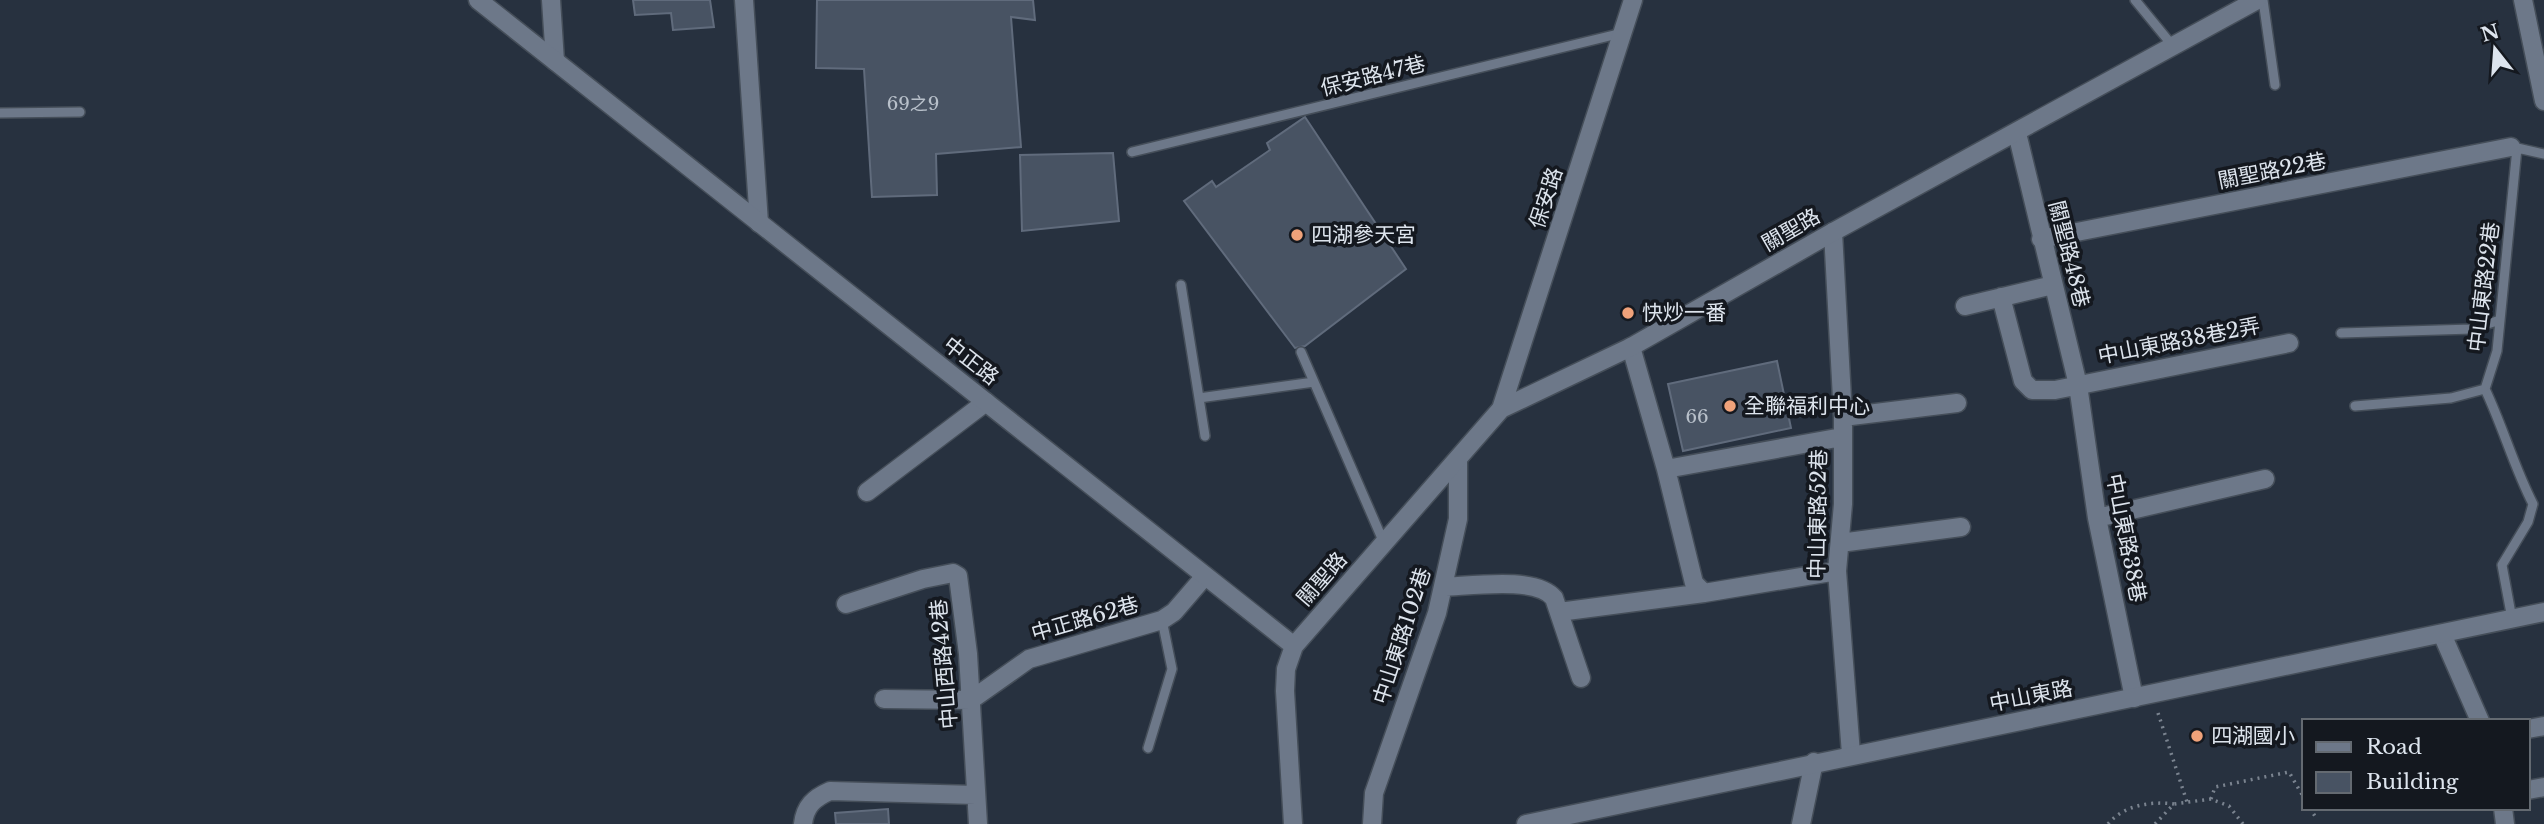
<svg xmlns="http://www.w3.org/2000/svg" width="2544" height="824" font-family="'Libre Baskerville','Noto Sans TC',serif">
<style>
.building{fill:#485363;stroke:#606b7c;stroke-width:2}
.lines{fill:none;stroke-linecap:round;stroke-linejoin:round}
.lane-casing{stroke:#454e59;stroke-width:12}
.street-casing{stroke:#454e59;stroke-width:21}
.secondary-casing{stroke:#454e59;stroke-width:21}
.path{stroke:#7a838f;stroke-width:3.5;stroke-dasharray:2 5;stroke-linecap:butt}
.lane{stroke:#6d7889;stroke-width:9}
.street{stroke:#6d7889;stroke-width:18}
.secondary{stroke:#6d7889;stroke-width:18}
.poi-dot{fill:#f0a27a;stroke:#14181f;stroke-width:2.5}
.labels{text-anchor:middle;stroke-width:7;stroke-linejoin:round;paint-order:stroke}
.number-label{font-size:18px;fill:#b8c0ca}
.street-label{font-size:21px;fill:#dde4ed;stroke:#14181f}
.poi-label{font-size:21px;fill:#dde4ed;stroke:#14181f;text-anchor:start}
</style>
<rect width="100%" height="100%" fill="#27313f"/>
<path class="building" d="M633,0H710L714,27L673,30L671,13L635,15Z
M817,0H1033L1035,20L1011,17L1021,147L936,154L937,195L872,197L864,69L816,68Z
M1305,117L1406,269L1305,346L1295,348L1184,201L1212,181L1216,187L1270,150L1267,143Z
M1113,153L1119,221L1022,231L1020,155Z
M1777,361L1791,428L1683,451L1668,384Z
M888,809L889,824H836L835,813Z"/>
<g class="lines">
<g class="lane-casing">
<path id="lane" d="M2135,0L2172,45
M2263,0L2275,85
M0,113L80,112
M2513,147L2544,154
M1132,152L1622,33
M1181,285L1205,436
M2341,333L2472,329L2500,320
M1301,352L1384,543
M1199,398L1314,382
M2355,406L2451,398L2485,389
M2512,619L2502,565L2528,522L2533,504C2514,467 2503,427 2485,389L2497,351L2517,148
M1148,748L1172,669L1162,620"/>
</g>
<g class="street-casing">
<path id="street" d="M551,0L555,61
M744,0L759,223
M2523,0L2544,101
M2017,133L2078,385L2097,518L2134,698
M1833,232L1843,417V504L1837,571L1851,754
M2041,239L2511,147
M2001,297L2023,381L2032,390H2055L2289,343
M1965,306L2053,285
M1631,347L1666,469L1694,583L1704,593L1837,571
M1843,417L1957,403
M1666,469L1842,437
M867,492L986,402
M2097,518L2265,479
M1840,543L1961,527
M1443,587C1471,586 1536,576 1554,598L1581,678
M846,604L923,579L953,573L958,576L968,654L978,824
M1559,612L1704,593
M2442,634L2480,721
M884,699L971,700L1029,659L1162,620L1174,612L1205,576
M2528,729L2544,726
M2528,790L2544,787
M2503,808L2505,824
M803,824C805,806 814,798 830,791L976,795
M1372,824L1374,793L1437,613L1458,519V459
M1801,824L1814,762"/>
</g>
<g class="secondary-casing">
<path id="secondary" d="M478,0L1294,646
M1501,409L1633,0
M1293,824L1285,691L1286,669L1294,646L1501,409L1631,347L1833,232L2257,0
M1526,824L2544,612"/>
</g>
<path class="path" d="M2158,713L2187,802
M2211,799L2215,787L2289,772L2304,798
M2310,808L2316,818
M2108,824C2124,805 2151,801 2174,804
M2155,824L2174,804L2211,799L2229,806L2243,824"/>
<use href="#lane" class="lane"/>
<use href="#street" class="street"/>
<use href="#secondary" class="secondary"/>
</g>
<g class="poi-dot">
<circle cx="1297" cy="235" r="7"/>
<circle cx="1628" cy="313" r="7"/>
<circle cx="1730" cy="406" r="7"/>
<circle cx="2197" cy="736" r="7"/>
</g>
<g class="labels">
<g class="number-label">
<text x="913" y="110">69之9</text>
<text x="1697" y="423">66</text>
</g>
<g class="street-label">
<text transform="translate(1373 76) rotate(-14)" y="7">保安路47巷</text>
<text transform="translate(2272 171) rotate(-11)" y="7">關聖路22巷</text>
<text transform="translate(1546 198) rotate(-72)" y="7">保安路</text>
<text transform="translate(1791 230) rotate(-30)" y="7">關聖路</text>
<text transform="translate(2069 254) rotate(76)" y="7">關聖路48巷</text>
<text transform="translate(2484 287) rotate(-83)" y="7">中山東路22巷</text>
<text transform="translate(2179 341) rotate(-11)" y="7">中山東路38巷2弄</text>
<text transform="translate(971 361) rotate(38)" y="7">中正路</text>
<text transform="translate(1818 514) rotate(-89)" y="7">中山東路52巷</text>
<text transform="translate(2126 538) rotate(79)" y="7">中山東路38巷</text>
<text transform="translate(1322 579) rotate(-49)" y="7">關聖路</text>
<text transform="translate(1085 619) rotate(-16)" y="7">中正路62巷</text>
<text transform="translate(1402 636) rotate(-72)" y="7">中山東路102巷</text>
<text transform="translate(944 664) rotate(-95)" y="7">中山西路42巷</text>
<text transform="translate(2031 696) rotate(-11)" y="7">中山東路</text>
</g>
<g class="poi-label">
<text x="1311" y="242">四湖參天宮</text>
<text x="1642" y="320">快炒一番</text>
<text x="1744" y="413">全聯福利中心</text>
<text x="2211" y="743">四湖國小</text>
</g>
</g>
<rect x="2302" y="719" width="228" height="91" fill="#14181f" stroke="#646a71" stroke-width="2"/>
<rect x="2316" y="742" width="35" height="10" fill="#6d7889" stroke="#646a71" stroke-width="2"/>
<text x="2366" y="754" font-size="21" fill="#dde4ed">Road</text>
<rect x="2316" y="772" width="35" height="21" fill="#485363" stroke="#646a71" stroke-width="2"/>
<text x="2366" y="789" font-size="21" fill="#dde4ed">Building</text>
<g transform="translate(2495 49) rotate(343)" stroke="#14181f" stroke-width="5" paint-order="stroke">
<path d="M0-5L12 26L0 18L-12 26Z" fill="#dde4ed"/>
<text y="-10" font-size="19" font-weight="bold" text-anchor="middle" fill="#dde4ed">N</text>
</g>
</svg>
